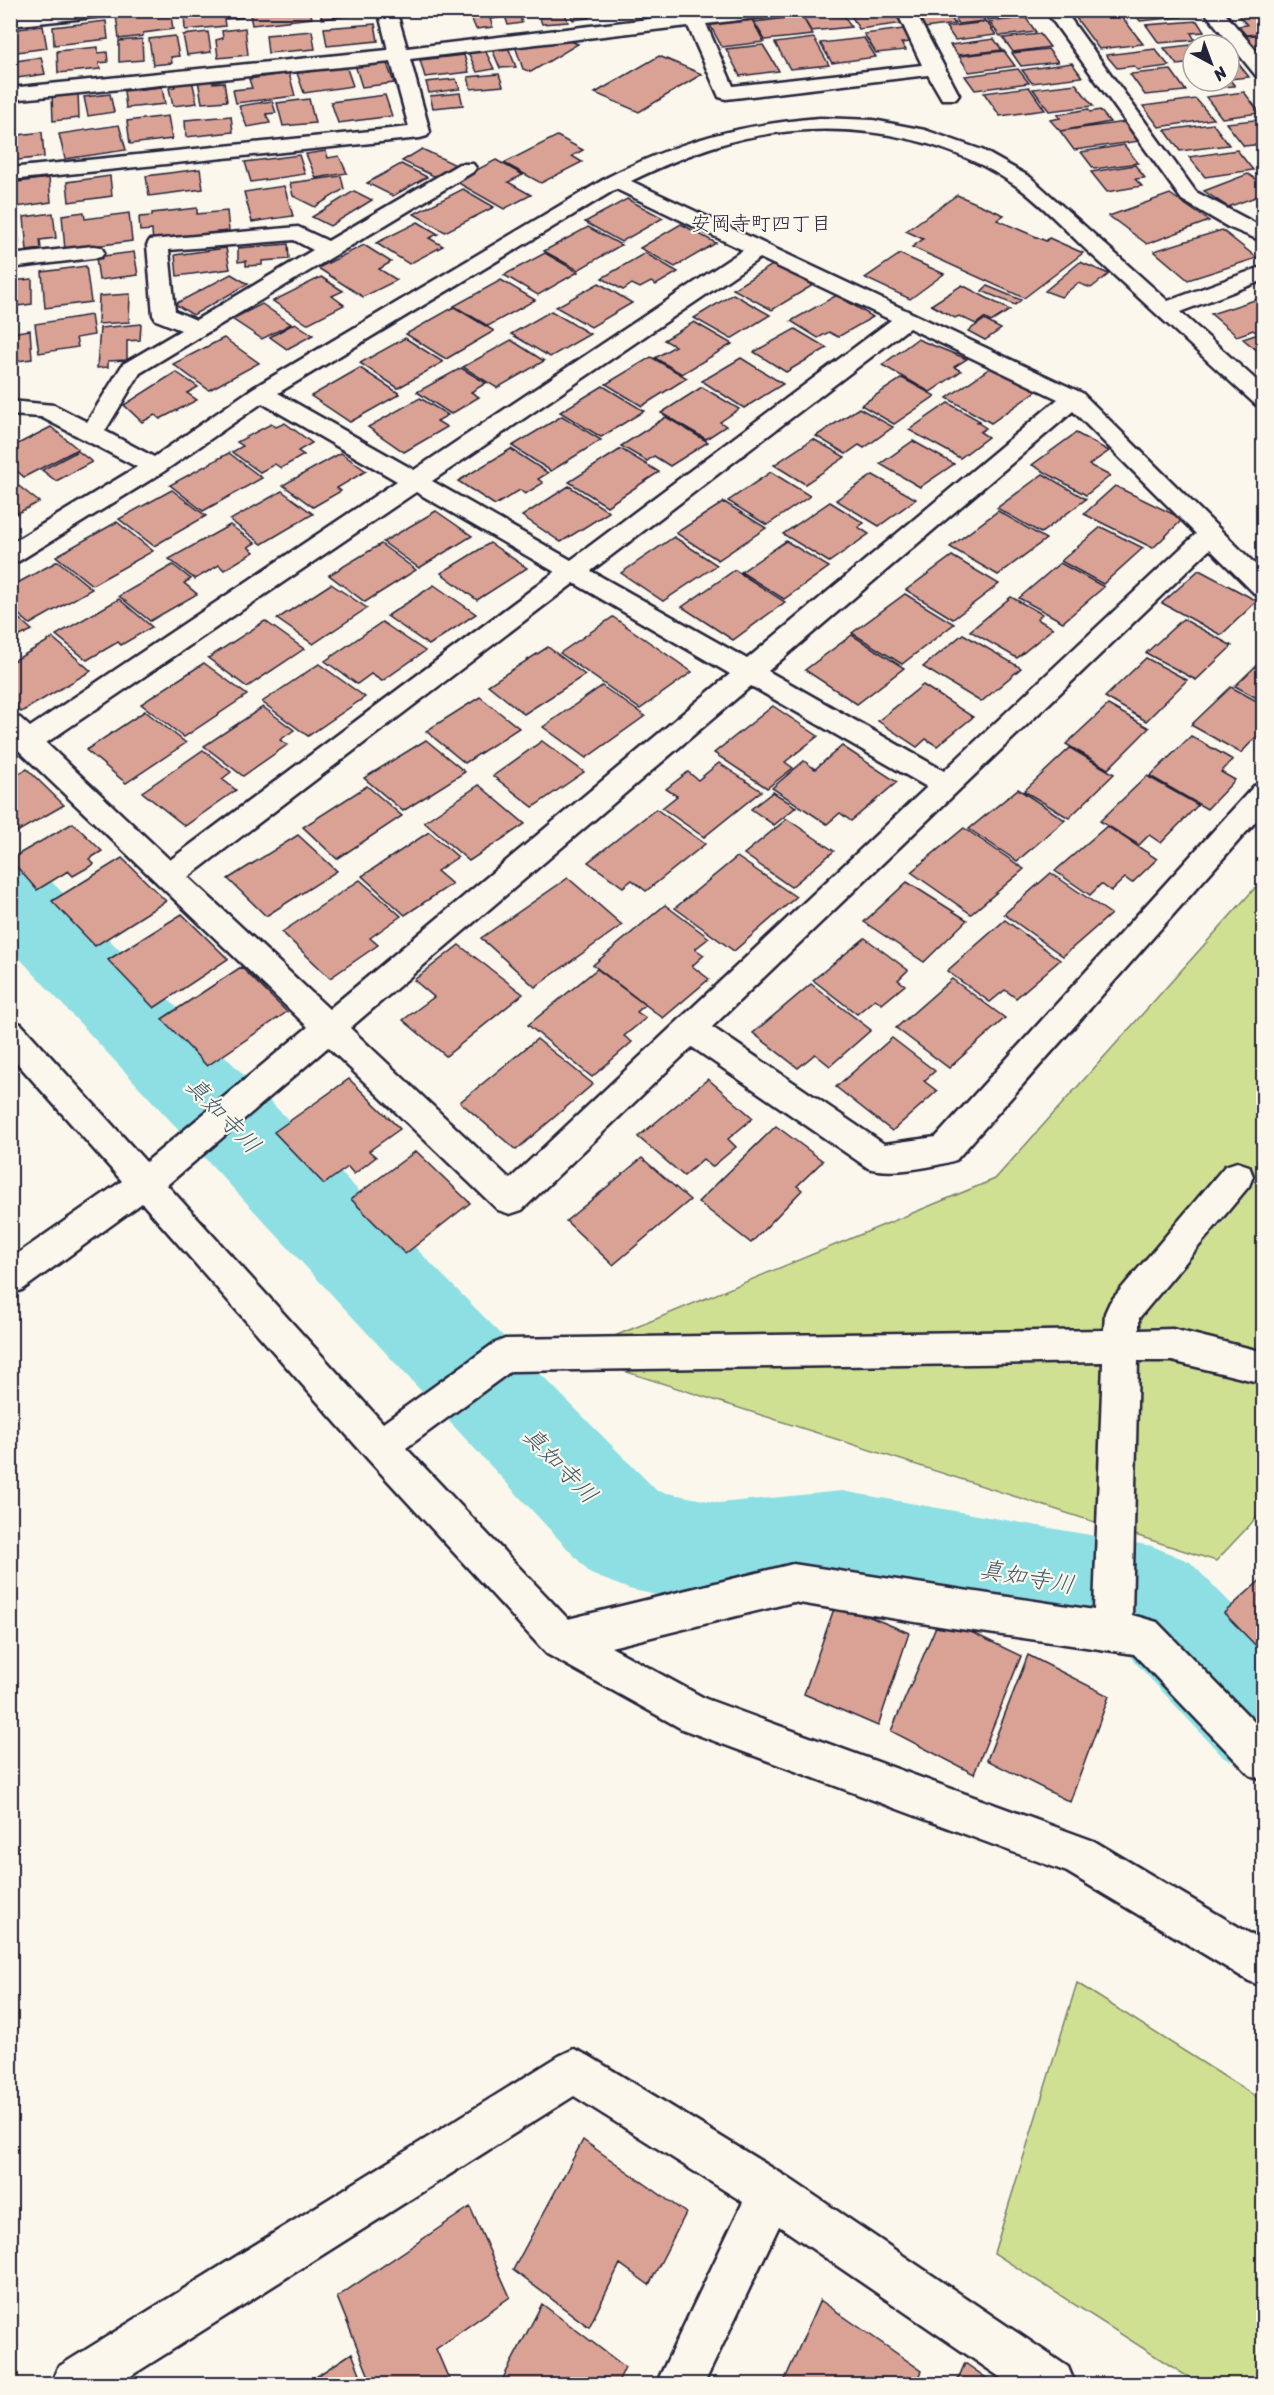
<svg xmlns="http://www.w3.org/2000/svg" width="1274" height="2395" font-family="Sriracha,'Klee One',sans-serif">
<style>
.green{fill:#d0e093;stroke:#798167;stroke-width:1.5}
.lines{fill:none;stroke-linecap:round;stroke-linejoin:round}
.river{fill:#8ddfe3;fill-rule:evenodd}
.building{fill:#daa294;stroke:#22223b;stroke-width:1.5}
.minor-casing{stroke:#22223b;stroke-width:5}
.minor{fill:#fbf7ec;fill-rule:evenodd}
.labels{text-anchor:middle;stroke-width:4.5;stroke-linejoin:round;paint-order:stroke}
.far-neighbourhood-label{font-size:20px;fill:#22223b;stroke:#fbf7ec}
.water-label{font-size:24px;font-style:italic;fill:#425b6d;stroke:#fbf7ec}
</style>
<rect width="100%" height="100%" fill="#fbf7ec"/>
<filter id="ink" filterUnits="userSpaceOnUse"><feTurbulence type="fractalNoise" baseFrequency=".0167" numOctaves="2"/><feDisplacementMap in="SourceGraphic" scale="12" xChannelSelector="R" yChannelSelector="G"/><feConvolveMatrix kernelMatrix="1 2 1 2 8 2 1 2 1" color-interpolation-filters="sRGB"/></filter>
<g filter="url(#ink)">
<path class="green" d="M1263,879V1511L1216,1561L571,1354L995,1179Z
M1077,1983L1263,2101V2384H1199L994,2253Z"/>
<g class="lines">
<path class="river" d="M10,861L40,870L657,1491L719,1503L842,1491L1152,1546L1190,1562L1264,1637V1774L1224,1758L1123,1649L842,1595L719,1609L629,1589L591,1574L10,948Z"/>
</g>
<path class="building" d="M158,10H170L173,29L143,33V36L119,39L116,15Z
M201,10H241L242,18L224,19L225,26L185,30L184,12Z
M249,10H310L312,18L252,25Z
M319,10H372L373,13L322,19Z
M468,10H495L498,18L490,19L493,27L476,29Z
M503,10H530L532,15L520,17L522,23L508,25Z
M537,10H564L568,22L542,24Z
M569,10H594L595,12L587,13L589,18L573,20Z
M841,10L851,27L811,31L801,14Z
M848,10H897L905,23L859,29Z
M913,10H946L955,24L925,28Z
M949,10H978L985,21L958,24Z
M981,10H1011L1016,17L988,20Z
M1133,10H1176L1181,17L1140,21Z
M1264,10V33L1246,35L1238,26L1247,25L1235,11Z
M1119,13L1143,44L1099,49L1076,18Z
M802,16L813,35L765,40L754,22Z
M1026,18L1036,32L1000,36L989,22Z
M752,20L764,42L722,47L710,25Z
M106,21L108,39L54,45L53,27Z
M1197,21L1204,32L1191,33L1195,40L1159,43L1146,25Z
M987,22L996,35L955,40L946,27Z
M375,24L378,41L327,46L324,28Z
M43,26L47,48L10,53V30Z
M245,28L248,55L218,58L216,40L223,38L222,31Z
M903,29L911,42L901,43L906,50L876,53L864,34Z
M312,31L315,49L268,53L266,35Z
M208,32L211,52L187,55L183,35Z
M1040,34L1050,47L1013,52L1003,38Z
M1264,34V48L1257,49L1246,36Z
M175,36L179,56L171,57L172,63L153,65L149,39Z
M814,38L829,65L790,69L775,43Z
M864,38L876,57L832,63L820,43Z
M142,39L143,60L119,62V41Z
M994,39L1002,50L958,55L950,45Z
M570,41L578,44L531,72L523,69L515,46Z
M1217,42L1219,45H1193V63L1177,65L1164,48Z
M763,45L779,71L740,76L726,49Z
M98,47V53L107,52L108,62L99,63L100,69L58,73L57,51Z
M508,47L516,67L500,68L492,49Z
M1048,49L1058,62L1021,66L1012,53Z
M1155,49L1169,66L1137,70L1134,66L1117,68L1106,55Z
M485,50L494,69L477,72L468,52Z
M1004,51L1015,66L969,72L959,56Z
M464,55L469,72L425,77L420,60Z
M659,56L702,74L639,112L595,93Z
M41,57L45,74L10,79V62Z
M386,61L394,83L362,87L355,65Z
M1237,62L1249,77L1229,79L1235,86L1200,89L1194,81H1229V63Z
M345,63L353,86L304,93L297,73L308,72L306,69Z
M1072,63L1082,77L1032,83L1022,70Z
M1018,69L1029,83L975,90L965,76Z
M1171,70L1186,91L1145,95L1130,74Z
M289,73L295,96L236,103L233,90L252,88L249,79Z
M499,74L503,86L471,89L468,77Z
M211,78L213,83L224,82L227,101L202,103L198,80Z
M456,79L460,89L429,93L426,82Z
M192,80L197,103L173,106L169,88L175,87L174,82Z
M1076,84L1093,106L1049,111L1033,89Z
M162,87L165,104L126,108L124,91Z
M1029,87L1045,110L1000,116L984,93Z
M78,92L79,118L53,121L52,95Z
M1244,92L1260,113L1222,118L1206,97Z
M460,93L463,105L433,108L430,96Z
M110,94L114,112L88,116L84,97Z
M385,95L392,116L338,123L331,102Z
M309,99L315,123L283,126L277,103Z
M1196,99L1213,119L1159,127L1143,106Z
M272,101L276,113L266,114L270,123L247,127L239,106Z
M1088,109L1090,112L1100,110L1110,122L1060,131L1050,120L1060,118L1057,115Z
M168,116L172,139L130,144L127,121Z
M231,116L233,132L186,137L185,120Z
M1264,119V144L1244,146L1226,123Z
M1125,122L1140,141L1074,150L1060,131Z
M1213,124L1229,145L1180,151L1165,130Z
M119,125L126,150L65,159L59,134Z
M42,132L44,157L10,161V136Z
M557,136L583,150L572,156L582,162L541,183L504,163Z
M1124,145L1138,163L1094,169L1081,152Z
M422,149L458,166L438,178L402,161Z
M1237,150L1253,170L1205,177L1189,157Z
M326,151L328,158L339,156L347,173L316,178L306,154Z
M299,155L305,174L251,182L245,162Z
M496,160L523,175L508,182L531,195L504,209L455,181Z
M401,164L427,177L393,196L367,183Z
M1135,165L1145,178L1135,179L1142,186L1107,192L1091,172Z
M200,169L203,189L149,196L146,176Z
M1248,174L1264,185V194L1228,207L1204,191Z
M110,176L112,196L69,202L67,182Z
M341,176L344,189L315,207L293,196L290,183Z
M49,178L51,202L10,208V183Z
M284,186L293,216L252,222L244,192Z
M463,189L494,207L445,232L414,214Z
M354,191L372,200L330,226L312,217Z
M1170,194L1209,221L1147,244L1109,216Z
M957,195L1004,215L997,220L1046,241L1049,238L1083,253L1024,298L912,247L923,239L906,231Z
M627,199L663,218L621,242L585,222Z
M197,208V214L227,211L229,231L209,233V237L153,243L152,230L140,231L139,217L152,216V213Z
M84,212L85,219L129,213L132,241L65,250L62,215Z
M53,213L56,238L40,240L41,249L27,251L24,217Z
M16,216L19,243L10,244V217Z
M418,222L438,234L429,238L443,246L409,264L376,243Z
M681,224L716,243L675,267L640,248Z
M588,227L621,245L578,270L544,251Z
M1222,230L1257,258L1188,280L1154,251Z
M288,244L289,259L262,261V265L246,266V261L238,262V248Z
M364,245L391,262L379,269L397,280L363,297L318,268Z
M226,248L230,269L177,276L175,255Z
M134,252L138,275L99,280L96,257Z
M545,253L578,272L538,295L504,275Z
M645,253L678,272L656,285L651,282L640,288L632,284L623,290L602,278Z
M900,254L944,274L910,299L865,278Z
M1080,262L1109,274L1091,288L1078,283L1061,297L1045,291Z
M774,264L813,285L772,310L733,289Z
M86,266L91,302L45,308L42,272Z
M231,274L248,284L193,315L175,304Z
M321,277L343,291L332,296L344,305L307,324L273,301Z
M32,279V304L10,307V281Z
M501,280L535,300L488,326L454,306Z
M599,283L632,303L591,327L556,307Z
M962,285L1010,310L991,322L984,318L976,324L959,316L955,318L931,305Z
M987,286L1021,300L1015,305L982,291Z
M130,294L129,322L98,324L99,296Z
M733,294L770,315L731,339L694,318Z
M837,295L873,317L838,337L829,332L818,338L791,321Z
M1264,297V331L1257,333L1253,330L1237,336L1211,314Z
M262,304L291,324L262,339L232,319Z
M454,307L494,331L446,359L406,334Z
M551,311L590,334L550,357L511,334Z
M91,315L94,335L76,338L78,347L39,353L35,324Z
M984,320L1001,329L985,340L968,331Z
M694,322L732,344L682,374L655,358L675,346L664,340Z
M295,323L313,335L287,349L270,337Z
M141,324L140,340L127,341V360L108,361V367L97,368L100,328Z
M795,329L827,348L786,372L754,352Z
M30,330L32,359L10,362V333Z
M1264,332V356L1243,339Z
M224,338L259,363L209,390L173,364Z
M405,338L443,362L398,388L360,363Z
M917,339L967,359L954,367L961,371L930,392L882,365Z
M511,340L544,361L497,388L463,367Z
M651,357L687,378L642,406L606,384Z
M741,358L783,384L744,408L702,381Z
M993,366L1038,390L991,423L947,398Z
M360,368L400,394L350,422L311,396Z
M461,368L486,383L471,392L479,397L451,414L417,392Z
M176,372L198,387L187,393L197,400L160,419L155,415L142,422L124,405Z
M902,378L935,396L894,424L861,405Z
M603,386L644,411L601,437L560,412Z
M702,387L739,409L720,422L726,426L706,439L661,413Z
M420,398L448,415L437,421L447,427L404,452L368,427Z
M948,403L980,421L977,422L986,428L980,432L988,437L960,458L909,430Z
M859,408L893,427L864,448L859,445L846,454L816,436Z
M562,416L601,440L551,471L512,446Z
M666,417L708,442L670,466L654,456L647,461L621,446Z
M285,423L312,443L298,451L304,455L281,468L275,464L260,472L232,452L243,446L237,442L271,424L276,427Z
M51,427L78,449L24,477L10,465V448Z
M1076,433L1109,451L1089,465L1110,476L1086,495L1032,465Z
M813,439L845,457L805,484L774,465Z
M913,441L954,464L920,487L880,464Z
M511,449L548,473L538,479L543,483L525,494L520,490L495,505L458,481Z
M621,449L659,472L607,506L569,482Z
M78,451L92,462L56,481L42,470Z
M229,453L262,478L203,511L170,485Z
M341,453L366,471L337,488L341,491L313,507L283,485Z
M771,472L810,496L767,525L728,501Z
M1043,474L1086,499L1041,533L997,508Z
M873,475L916,499L879,526L836,500Z
M10,479L39,502L10,517Z
M569,486L609,512L561,542L522,516Z
M1115,486L1183,519L1153,548L1084,514Z
M172,490L206,516L154,546L119,519Z
M282,491L313,514L262,544L230,520Z
M724,502L766,528L718,560L676,533Z
M830,502L864,523L858,527L869,534L829,562L783,534Z
M436,511L472,536L419,568L383,542Z
M998,511L1046,539L998,575L950,547Z
M117,522L153,551L92,585L56,556Z
M230,525L255,543L248,547L254,552L224,570L219,565L195,579L169,559Z
M1101,527L1143,548L1103,584L1061,561Z
M674,537L717,565L663,601L621,573Z
M786,541L829,567L784,599L741,572Z
M490,543L527,568L477,600L441,573Z
M381,544L416,570L365,602L329,575Z
M952,556L999,584L953,619L906,590Z
M58,561L92,589L30,624L10,607V587Z
M1060,563L1104,587L1063,622L1019,598Z
M173,565L191,579L184,583L197,594L150,621L119,596Z
M735,570L785,602L733,640L682,607Z
M1199,570L1257,601L1221,635L1162,603Z
M331,584L367,608L313,644L277,619Z
M434,585L476,614L429,645L387,616Z
M905,594L954,624L902,664L852,633Z
M1011,597L1042,614L1037,619L1053,628L1017,658L970,631Z
M119,599L152,627L121,645L118,642L87,660L56,635Z
M10,611L32,630L10,641Z
M613,617L692,672L640,709L560,653Z
M1183,619L1232,646L1196,680L1146,653Z
M265,621L304,649L247,687L208,658Z
M382,622L425,651L382,681L371,674L357,684L325,661Z
M963,634L1021,668L981,702L923,667Z
M852,635L904,668L857,704L805,670Z
M53,638L91,671L21,712L10,702V663Z
M548,647L585,675L524,714L488,685Z
M1146,658L1187,680L1146,721L1105,697Z
M1264,658V702L1235,686Z
M204,663L247,695L184,737L141,704Z
M319,664L365,697L308,736L262,702Z
M923,685L973,717L937,746L926,739L917,747L878,721Z
M602,686L645,716L586,758L543,727Z
M1231,687L1264,705V743L1255,738L1241,753L1191,725Z
M480,697L519,728L465,763L426,731Z
M1108,705L1149,728L1108,769L1066,744Z
M773,706L818,736L785,762L793,768L767,788L714,753Z
M263,707L294,730L280,740L287,745L243,776L204,746Z
M145,711L186,743L126,783L86,750Z
M1191,736L1233,760L1221,772L1235,780L1207,809L1150,776Z
M426,740L465,772L403,811L364,778Z
M542,741L584,772L533,807L493,776Z
M842,746L897,782L851,821L840,813L827,824L772,788L804,761L815,769Z
M1070,748L1114,774L1069,818L1024,791Z
M203,750L231,772L222,779L236,790L185,826L142,792Z
M719,763L761,791L704,837L662,808L677,796L666,789L688,772L698,780Z
M27,769L64,805L10,836V778Z
M1147,776L1198,805L1161,843L1149,835L1139,845L1100,821Z
M479,785L525,824L469,861L424,822Z
M367,786L402,816L337,859L303,827Z
M1018,789L1065,820L1017,861L969,829Z
M773,792L796,807L774,825L751,809Z
M656,809L705,844L646,891L632,880L623,887L588,862Z
M787,819L834,851L791,887L744,854Z
M73,823L102,851L89,859L94,864L73,876L68,871L37,890L10,859Z
M1107,826L1157,859L1132,883L1125,878L1111,891L1101,884L1090,895L1055,871Z
M964,828L1024,869L971,914L911,872Z
M429,832L458,857L437,871L452,884L405,915L362,876Z
M298,835L337,871L266,916L228,879Z
M737,857L796,897L734,951L675,908Z
M122,858L166,901L95,946L52,901Z
M1051,873L1111,914L1063,956L1004,914Z
M568,878L622,925L535,987L481,938Z
M360,880L401,916L370,938L378,945L330,978L282,932Z
M907,882L967,920L924,962L864,922Z
M665,905L709,938L695,949L704,955L692,966L709,979L663,1018L593,965Z
M182,914L228,959L154,1008L108,960Z
M1005,920L1060,960L1016,998L1005,990L990,1002L947,971Z
M865,938L908,970L898,980L905,985L882,1004L875,999L857,1014L813,980Z
M459,945L523,994L446,1056L403,1020L434,997L414,980Z
M241,967L287,1012L207,1066L162,1019Z
M597,969L645,1005L637,1012L646,1018L624,1036L632,1042L592,1077L528,1025Z
M952,979L1005,1018L949,1068L896,1028Z
M811,984L871,1030L830,1066L815,1054L798,1068L753,1033Z
M892,1038L935,1071L924,1081L937,1091L892,1131L836,1087Z
M537,1039L593,1084L516,1150L460,1102Z
M349,1079L400,1129L369,1151L376,1157L354,1174L348,1167L324,1184L274,1132Z
M708,1079L753,1118L728,1139L736,1147L712,1167L703,1159L684,1176L638,1137Z
M776,1126L823,1161L797,1186L802,1190L751,1243L698,1202Z
M416,1151L470,1203L405,1254L351,1199Z
M642,1158L690,1200L613,1265L566,1221Z
M1264,1577V1654L1224,1613Z
M836,1603L909,1633L878,1726L804,1694Z
M940,1617L1021,1656L974,1774L891,1731Z
M1028,1655L1109,1696L1070,1802L987,1760Z
M583,2140L686,2213L649,2285L620,2264L589,2327L513,2270Z
M470,2207L510,2297L436,2349L451,2384H372L337,2297Z
M820,2300L922,2371L916,2384H783Z
M542,2304L625,2367L617,2384H500Z
M352,2353L364,2384H305Z
M965,2363L995,2384H956Z"/>
<g class="lines">
<g class="minor-casing">
<path id="minor" d="M47,10H113L111,14L104,16L10,26V14Z
M378,10H396L407,48L723,10H782L780,14L773,16L706,24L733,86L922,65L896,10H914L959,95L956,99H942L928,75L726,99L719,97L688,26L410,59L430,132L427,136L420,138L10,180V168L409,127L391,62L10,100V88L388,50Z
M1045,10H1064L1196,192L1264,228V242L1228,227L1182,200Z
M1203,10H1222L1264,60V79L1257,77Z
M820,118L873,120L925,130L982,150L1030,177L1168,301L1264,266V280L1180,312L1264,387V407L1256,405C1201,355 1147,305 1092,255C1069,234 1040,202 1015,185C931,127 815,116 719,145C689,154 660,167 631,181L1082,393L1264,573V596L1255,594L1210,549L712,1027L884,1144L936,1137L1254,786L1264,783V812L956,1160C935,1167 889,1175 868,1168L692,1047L522,1210L510,1214L498,1210L328,1047L167,1185L383,1423L493,1344L505,1339L1104,1330L1105,1313L1110,1302L1225,1166L1237,1162L1249,1166L1253,1176L1249,1186L1139,1318V1330L1172,1329L1264,1352V1378L1254,1381L1172,1361H1138L1132,1615L1157,1622L1264,1732V1781L1250,1775L1134,1654L946,1627L793,1602L611,1647L706,1699L1094,1841L1264,1942V1987L1249,1981L1067,1872L682,1729L547,1654L367,1458L142,1203L22,1290L10,1294V1259L122,1181L10,1055V1021L21,1024L146,1162L308,1027L10,742V715L20,718L30,727L397,481L262,403L163,472L19,561L10,563V544L137,467L41,417L10,415V401L54,405L87,422L123,364L181,330L156,320L153,315L147,245L150,240L298,227L328,241L459,164H473L476,168L473,172L140,373L105,431L154,457L253,388L608,177C683,140 737,125 820,118ZM616,189L743,250L414,470L278,393ZM294,240L313,250L196,320L175,311L169,250ZM760,258L891,320L571,560L432,481ZM909,328L1058,399L747,659L591,571ZM1073,411L1196,534L944,771L768,671ZM416,492L555,572L170,860L46,743ZM574,583L730,674L329,1009L188,877ZM751,686L927,787L510,1179L350,1028ZM1103,1362L1094,1610L793,1564L568,1619L406,1448L511,1371Z
M93,246L101,247L104,252L101,257L10,268V255Z
M574,2049L589,2056L787,2177L1068,2367L1075,2384H1010L779,2226L704,2384H656L743,2202L574,2096L118,2384H51L58,2367L559,2056Z"/>
</g>
<use href="#minor" class="minor"/>
</g>
</g>
<g class="labels">
<g class="far-neighbourhood-label">
<text x="761" y="230">安岡寺町四丁目</text>
</g>
<g class="water-label">
<text transform="translate(223 1115) rotate(46)" y="8">真如寺川</text>
<text transform="translate(560 1465) rotate(46)" y="8">真如寺川</text>
<text transform="translate(1027 1577) rotate(10)" y="8">真如寺川</text>
</g>
</g>
<rect width="1274" height="2395" fill="none" stroke="#fbf7ec" stroke-width="36"/>
<rect x="18" y="18" width="1238" height="2359" fill="none" stroke="#22223b" stroke-width="2" filter="url(#ink)"/>
<g transform="translate(1211 63) rotate(139)"><circle r="28" fill="#fbf7ec" stroke="#a4a2a5" stroke-width="1.5"/>
<path d="M0-4.5L10 22L0 15L-10 22Z" fill="#22223b"/>
<text y="-9" font-size="16" font-weight="bold" text-anchor="middle" fill="#22223b">N</text>
</g>
</svg>
